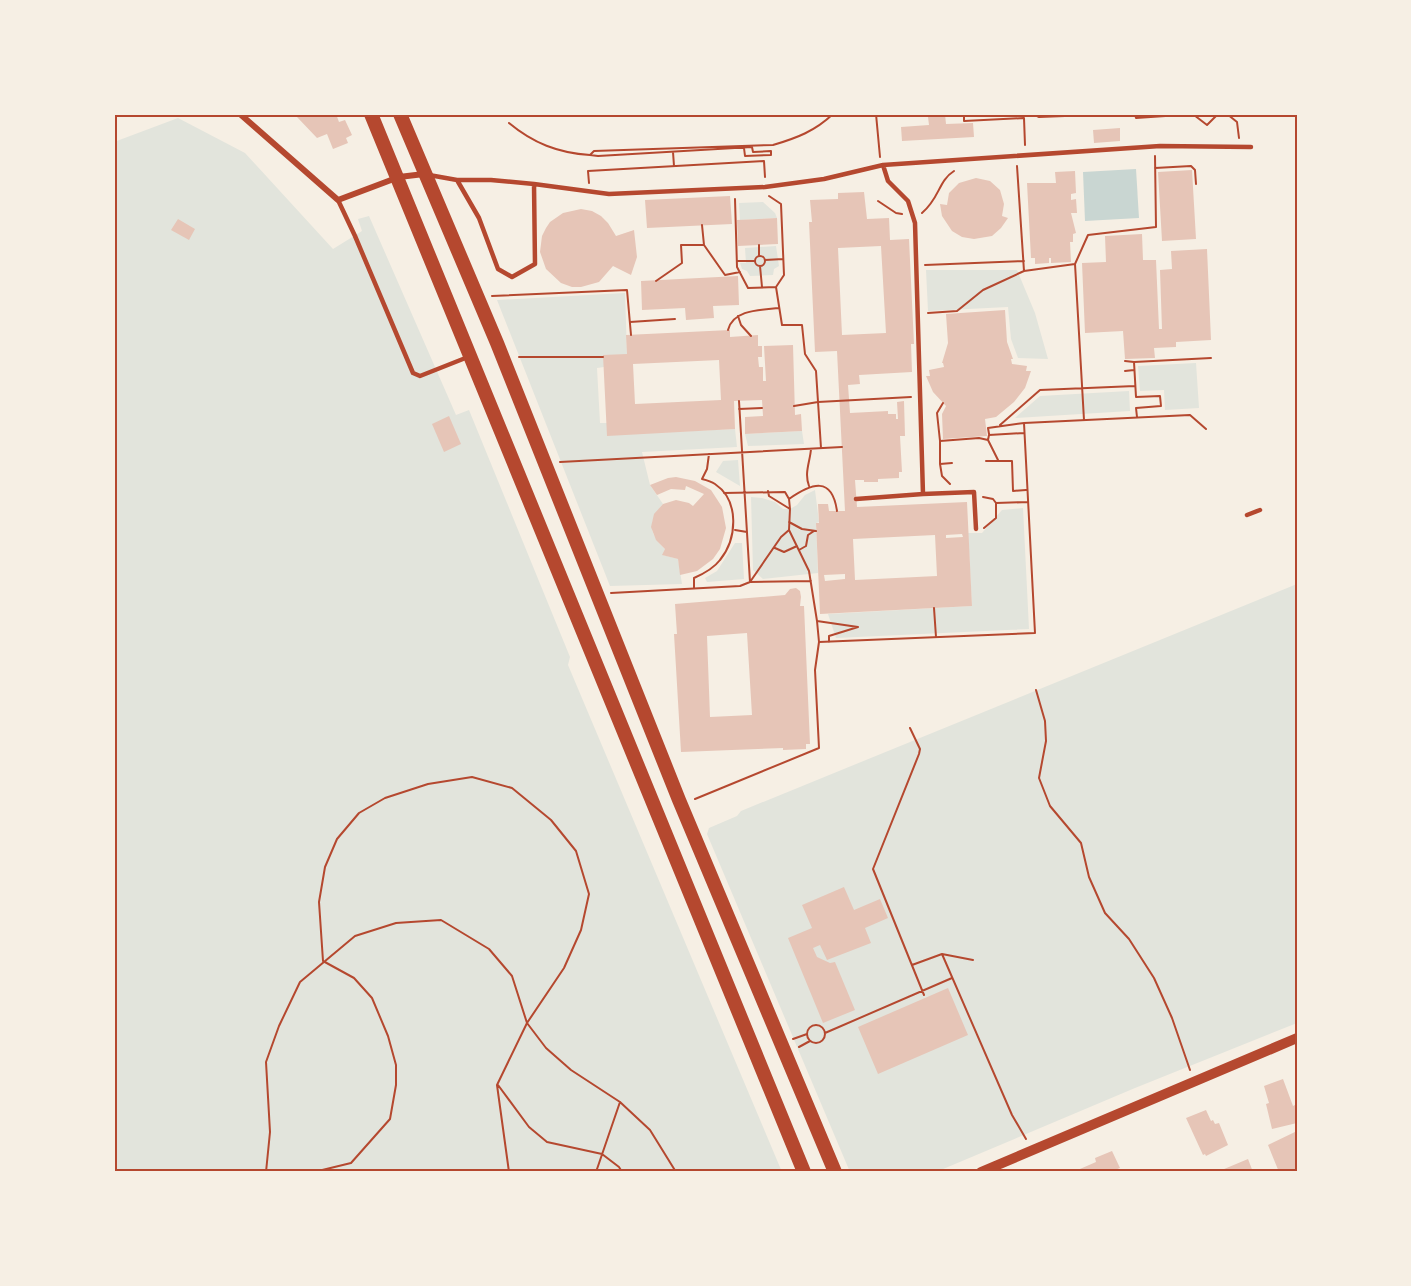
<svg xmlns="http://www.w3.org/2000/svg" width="1411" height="1286" font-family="'Golos Text',sans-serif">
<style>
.green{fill:#e2e4dc}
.water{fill:#c9d6d2}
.building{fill:#e6c5b7;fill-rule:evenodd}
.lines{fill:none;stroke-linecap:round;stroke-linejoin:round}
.path{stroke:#b5482f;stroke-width:2}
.service{stroke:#b5482f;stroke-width:4.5}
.minor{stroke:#b5482f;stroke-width:6}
.tertiary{stroke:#b5482f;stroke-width:10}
.primary{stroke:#b5482f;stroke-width:14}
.neatline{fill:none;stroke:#b5482f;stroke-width:2}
</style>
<rect width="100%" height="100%" fill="#f6efe4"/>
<path class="green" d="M178,118L245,153L333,249L362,231L358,219L369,216L456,415L469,410L570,657L568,665L782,1172H114V142Z
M763,202L775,213L777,218L740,220L739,203Z
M776,246L779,266L774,269L773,275L750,276L747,271L742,269L740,263H746L745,248Z
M926,270H1017L1035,313L1048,359L1018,358L1011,339L1008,307L928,311Z
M625,293L627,354L604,367L597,368L600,423H607V435L735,429L737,447L642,452L650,485L663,504C648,521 648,533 665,549L663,555L678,559L682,584L610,586L497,300Z
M1196,363L1199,408L1165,410L1164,390L1140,391L1138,366Z
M1129,391L1130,411L1015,418L1040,396Z
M802,431L804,444L748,446L745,434Z
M738,460L740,486L716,472L723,461Z
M815,490L819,522L816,523L818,573L763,579L753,570L751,497L762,498L775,502L783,509H790L797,505L805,495Z
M1023,508L1029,629L836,638L828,614L972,606L968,533H982L1002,510Z
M735,543H742L744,579L707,582L705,578L717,571Z
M1297,584V1023L1135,1088L936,1172H850L707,834L709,828L737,816L741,811Z"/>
<path class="water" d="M1136,169L1139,218L1085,221L1083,172Z"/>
<path class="building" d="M300,114H336L339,122L345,120L352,135L346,138L348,143L333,149L327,134L317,138L297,117Z
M923,114H945L946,124L973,123L974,137L902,141L901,127L929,125L928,117H923Z
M1120,128V141L1094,143L1093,130Z
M1192,170L1196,239L1162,241L1158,172Z
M1075,171L1076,193L1071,194V200L1076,199L1077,213H1071L1076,233L1073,234V242H1070L1071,262L1051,263V258H1049V263L1035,264V258H1031L1027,183H1056L1055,172Z
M976,178L990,181L1000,190L1004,204L1002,216L1008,218L1001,228L992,236L974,239L962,237L952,231L942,216L940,204L947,205L949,193L959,183Z
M864,192L867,219L889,218L890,240L909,239L914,344H911L912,372L859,375L860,384L848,385L850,413L888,411V414H896V419H898L897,402L904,401L905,436H900L902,472H899V478L878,479V482H864V480H855L857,507L967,502L972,606L820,614L816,523H819L818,504H828L829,511H845L837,351L815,352L809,222H812L810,200L838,199V193ZM881,246L886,333L842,335L838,248ZM962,534L963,537L946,538V535ZM935,535L937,576L855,580L853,539ZM845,574V579L825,581L824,575Z
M730,196L732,224L647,228L645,200Z
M581,209L592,211L601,216L608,223L616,236L634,230L637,257L631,275L613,266L599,282L581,287H572L561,283L546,269L540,252L542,236L546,228L550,222L563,213Z
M777,218L778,244L738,246L737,220Z
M178,219L195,229L189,240L171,230Z
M1142,234L1143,260H1156L1159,329H1162L1160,270L1172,269L1171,251L1207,249L1211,340L1176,342V347L1154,348L1155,358L1125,359L1123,331L1085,333L1082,263L1106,262L1105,236Z
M738,276L739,305L713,306L714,318L686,320L685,308L642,310L641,281Z
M1005,310L1007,342L1013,359H1011L1012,364L1027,366L1026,371H1031L1025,388L1014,402L996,417L985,419L987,436L943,439L942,414L946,406L933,392L926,376H930L929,370L944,367L943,363H942L948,343L946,314Z
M730,330V337L758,335V346H762V357H758L759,367H763V381H766L764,346L793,345L795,415L801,414L802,431L745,434V417L763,416L762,400L734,401L735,429L607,436L603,355L627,354L626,335ZM719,360L721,400L635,404L633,364Z
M449,416L461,444L444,452L432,424Z
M676,477L695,481L711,490L722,507L726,528L720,549L713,559L697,571L680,575L678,559L662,555L665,549L656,540L651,527L654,514L663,504L676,500L689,503L693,506L704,494L686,486L685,490L671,489L657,495L650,485L668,478Z
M796,588L800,591L801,597L800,606H804L810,744H806V749L783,750V748L681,752L674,634H677L675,604L785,595L790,589ZM747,633L752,715L710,717L707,636Z
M844,887L854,910L880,899L888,918L865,928L871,943L827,960L820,945L813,948L817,957L830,963L835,962L855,1010L823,1023L788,938L812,928L802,905Z
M948,988L968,1035L878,1074L858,1027Z
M1283,1079L1293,1106L1295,1105L1297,1110V1123L1272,1129L1266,1104L1269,1103L1264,1086Z
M1206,1110L1211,1121L1213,1120L1215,1124L1219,1123L1228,1145L1206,1156L1205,1154L1203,1155L1186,1118Z
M1297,1131V1172H1279L1268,1145Z
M1112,1151L1120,1168L1110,1172H1073L1096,1162L1095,1158Z
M1248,1159L1253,1172H1217Z"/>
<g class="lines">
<path class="path" d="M876,114L880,157
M955,114V116L989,114
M1033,114L1039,117L1117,114
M1135,114L1136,118L1195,114
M1227,114L1237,122L1239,138
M1194,115L1207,125L1218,114
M964,116V121L1024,118L1025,145
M509,123C533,143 558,153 590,155L594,151L773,145C797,138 815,131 833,114
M673,152L674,166
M590,155L598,156L752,147L753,152L771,151V155L745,156L744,148
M1017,166L1024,271
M1155,168L1191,166L1195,170L1196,184
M589,183L588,171L764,161L765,177
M769,196L781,204L784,275L776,287L782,325H802L805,354L816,371L821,448
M735,199L737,267L748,288L776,287
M878,201L896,213L902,214
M922,213C940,198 938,181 954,171
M702,225L704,245
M759,245V256
M755 261a5 5 0 1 1 10 0a5 5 0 1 1-10 0Z
M765,260L783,259
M737,261H755
M925,265L1024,261
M760,266L762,287
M656,281L682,263L681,245H704L725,275L740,272
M492,296L627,290L631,335
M928,313L957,311L983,290L1024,271L1075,264
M738,316L741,325L751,336
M630,322L675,319
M728,330C733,309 762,310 779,308
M519,357H603
M1125,361L1134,362
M1125,371L1134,370
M739,401L750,582
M943,403L937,413L940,441L979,438L988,440
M794,406L818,402L911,397
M739,409L762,408
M1137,417L1136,408L1161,406L1160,396L1136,397L1134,362L1211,358
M1084,420L1075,264L1088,235L1156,227L1155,156
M1000,425L1040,390L1135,386
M989,434L988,428L1024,423
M940,441V464L952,463
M998,460L988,440L989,435L1024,433
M986,461H1012L1013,491L1026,490
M560,462L842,447
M940,464L942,476L950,484
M809,486C804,473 810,462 811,449
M768,491L769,496L790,509
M724,493L785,492L789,499
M983,497L993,499L996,503
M789,522L802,529L816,531
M984,528L996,518V503L1028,502
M735,530L747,532
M775,548L784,552L797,546
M799,550L806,546L808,535L814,531
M750,582L781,537L789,530
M694,588V578C703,574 714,568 720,560C737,539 740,501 715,484C712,482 706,480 702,479L707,469L709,454
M611,593L740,586L750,582L811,581
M934,608L936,637
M817,621L858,627L829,636V642
M819,642L1035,633L1024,423L1190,415L1206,429
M1036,690L1045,721L1046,741L1039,778L1050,806L1081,843L1089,877L1105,913L1129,939L1154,978L1172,1018L1190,1070
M910,728L920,749L919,754L873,869L924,995
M695,799L819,748L815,670L819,642L817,621L809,571L789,530L790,509L789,499C812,483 832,476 837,511
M942,954L1012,1115L1026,1139
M912,965L942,954L973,960
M807 1034a9 9 0 1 1 18 0a9 9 0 1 1-18 0Z
M825,1033L952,978
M793,1039L807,1034
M799,1047L810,1041
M498,1085L529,1127L547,1142L602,1154L619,1167L622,1172
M266,1172L270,1132L266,1062L279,1026L300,982L355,936L396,923L441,920L489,949L512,976L527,1023L546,1048L571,1070L620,1102L650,1130L676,1172
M314,1172L351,1163L390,1119L396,1085V1065L388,1036L372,998L354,978L323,961L319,902L325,867L337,839L359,813L385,798L428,784L472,777L512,788L551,820L576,851L589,894L581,930L564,968L527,1023L497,1085L509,1172
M596,1172L620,1102"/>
<path class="service" d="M883,165L888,181L908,201L915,223L923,494L974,492L976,529
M429,175L457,180H491L534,184L535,264L512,277L498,269L479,218L457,180
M534,184L609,194L765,187L824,179L883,165L1160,146L1251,147
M338,200L355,236L413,373L420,376L468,357
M856,499L923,494
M1247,515L1260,510"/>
<path class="minor" d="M240,114L338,200L399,177L424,174"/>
<path class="tertiary" d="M981,1172L1297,1038"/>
<path class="primary" d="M371,114L804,1172
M400,114L497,343L679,800L835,1172"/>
</g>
<rect width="1411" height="1286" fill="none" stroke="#f6efe4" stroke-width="231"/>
<rect x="116" y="116" width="1180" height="1054" class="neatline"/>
</svg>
